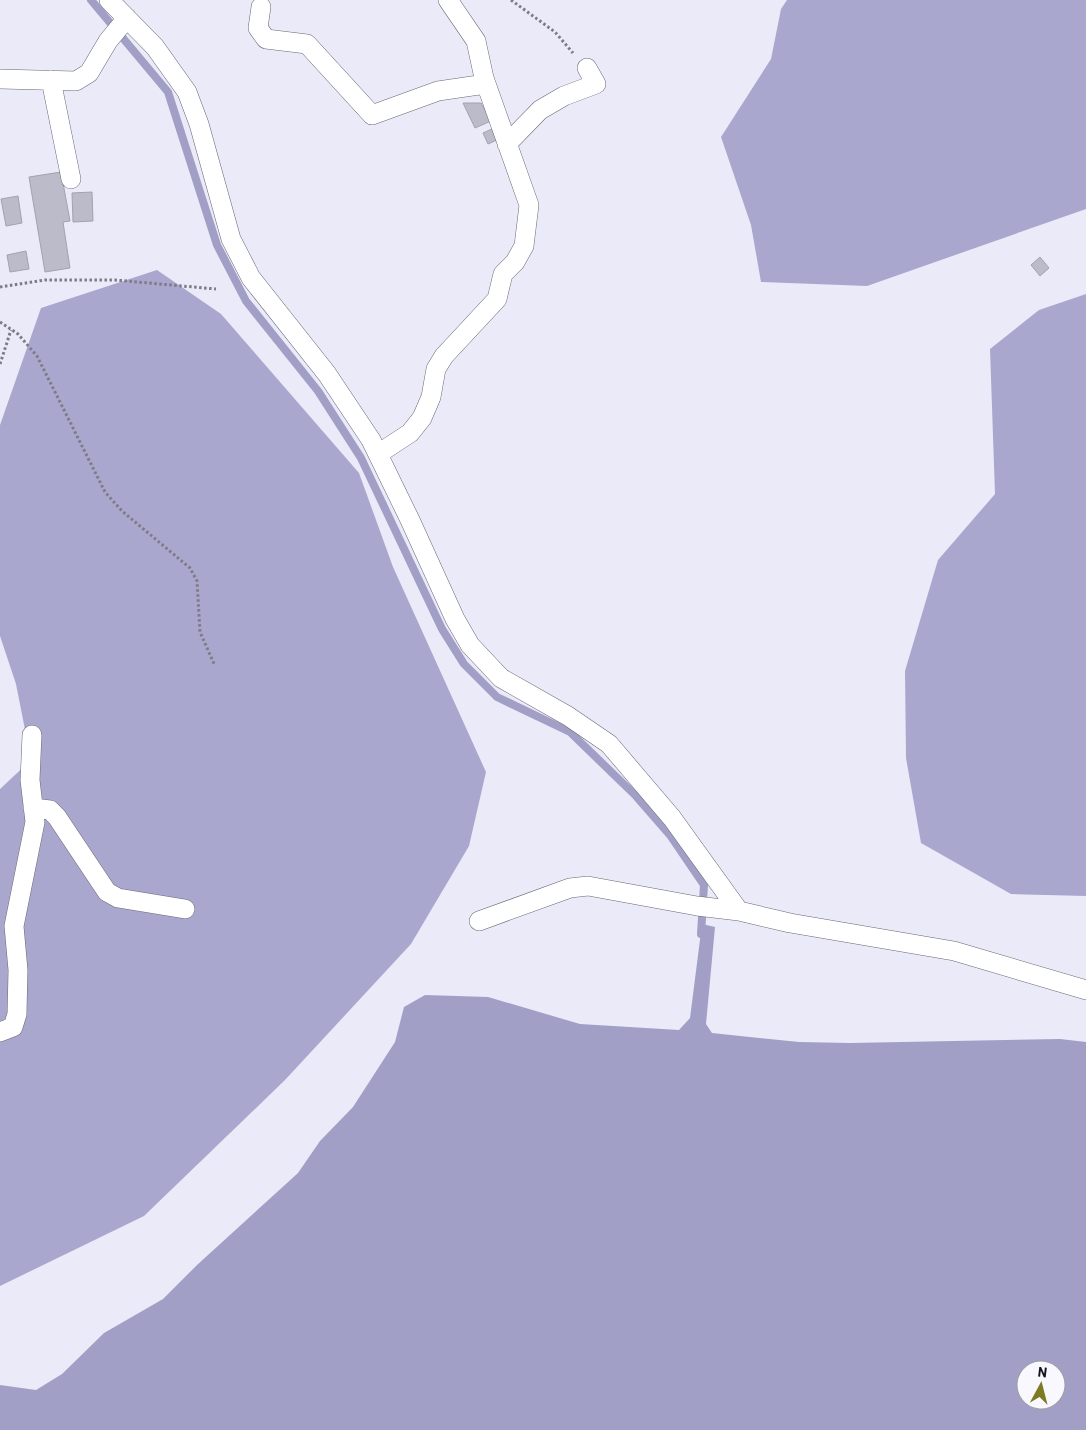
<svg xmlns="http://www.w3.org/2000/svg" width="1086" height="1430" font-family="Barlow,sans-serif">
<style>
.forest{fill:#aaa7ce}
.water{fill:#a29fc6;fill-rule:evenodd}
.lines{fill:none;stroke-linecap:round;stroke-linejoin:round}
.stream{stroke:#a29fc6;stroke-width:8}
.building{fill:#bcbbc9;stroke:#a3a2b0}
.street-casing{stroke:#676773;stroke-width:20}
.path{stroke:#7d7c86;stroke-width:3;stroke-dasharray:2.5 2.5;stroke-linecap:butt}
.street{stroke:#fff;stroke-width:19}
</style>
<rect width="100%" height="100%" fill="#ebeaf9"/>
<path class="forest" d="M787,0H1086V209L867,286L761,282L751,225L721,137L771,59L781,9Z
M157,270L221,314L359,473L393,567L486,772L469,846L411,944L285,1080L144,1216L0,1286V789L31,760L16,684L0,636V425L41,308Z
M1086,294V896L1011,894L921,843L906,758L905,671L938,560L995,494L990,349L1039,310Z"/>
<path class="water" d="M702,924L715,927L706,1024L712,1033L799,1042L850,1043L1060,1039L1086,1042V1430H0V1385L36,1390L62,1374L104,1333L163,1299L197,1265L298,1173L320,1141L353,1107L395,1042L404,1007L425,995L488,997L580,1024L679,1030L690,1018ZM1026,1370H1056V1400H1026Z"/>
<g class="lines">
<path class="stream" d="M91,0L168,92L217,245L246,301L318,391L361,458L442,629L464,664L497,697L570,732L636,796L670,835L704,885L701,934"/>
</g>
<path class="building" d="M463,103H481L491,121L475,128Z
M492,129L497,140L488,144L483,133Z
M61,172L70,221L63,222L70,268L45,272L29,177Z
M92,192L93,221L73,222L72,193Z
M18,196L22,223L6,226L1,199Z
M26,251L29,269L10,272L7,255Z
M1040,257L1049,268L1040,276L1031,265Z"/>
<g class="lines">
<g class="street-casing">
<path id="street" d="M109,0L155,47L187,92L199,124L231,239L251,278L327,374L371,440L410,520L455,619L470,645L501,678L568,716L609,744L672,818L739,911
M261,7L258,28L266,39L307,44L372,115L438,91L486,84
M0,79L76,81L89,73L108,41L127,18
M51,80L71,179
M507,144L540,110L564,96L596,84L587,68
M378,454L410,433L422,418L431,397L436,369L444,356L497,299L503,274L515,262L524,246L529,205L484,78L476,41L448,0
M33,808L50,810L57,817L107,892L118,898L185,909
M479,921L570,888L588,886L697,906L739,911L790,923L954,951L1086,990
M0,1032L13,1027L17,1014L18,970L14,926L35,822L30,780L32,735"/>
</g>
<path class="path" d="M511,0L555,32L573,53
M0,287L45,280H115L216,289
M0,322L18,334L37,356L105,492L122,511L190,568L197,581L200,632L215,666
M0,364L11,330"/>
<use href="#street" class="street"/>
</g>
<g transform="translate(1041 1385) rotate(7)"><circle r="24" fill="#f8f8fe" stroke="#9d9da2"/>
<path d="M0-4L9 19L0 12L-9 19Z" fill="#7d7b22"/>
<text y="-8" font-size="14" font-weight="bold" text-anchor="middle" fill="#141419">N</text>
</g>
</svg>
